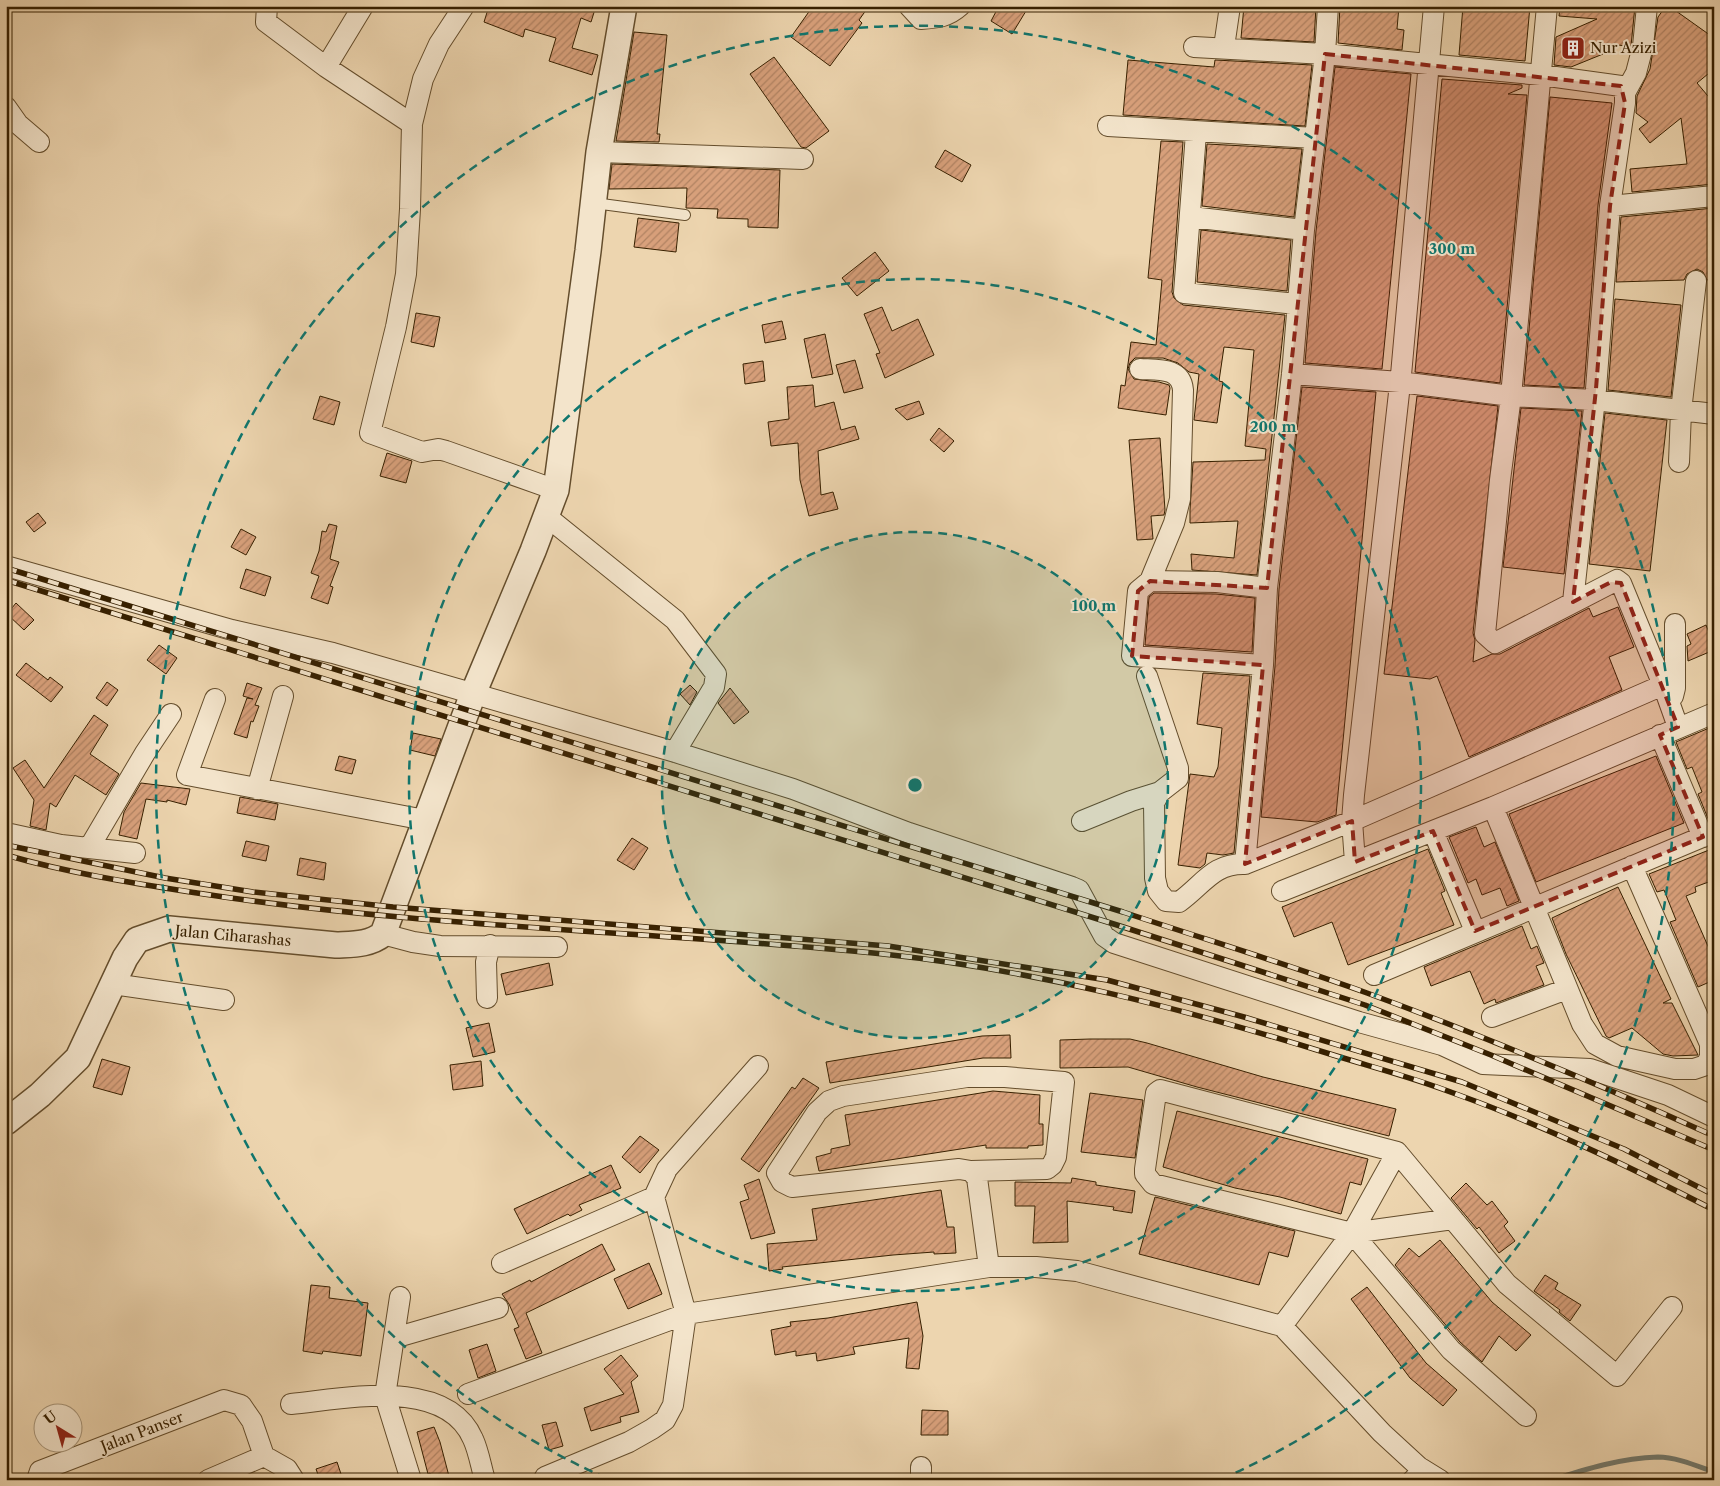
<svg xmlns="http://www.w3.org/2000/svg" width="1720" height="1486" font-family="'Libre Caslon Text',serif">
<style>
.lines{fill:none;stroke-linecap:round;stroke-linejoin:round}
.stream{stroke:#747a6d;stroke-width:5}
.building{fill:url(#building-hatch);stroke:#372000}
.service-casing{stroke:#644d2c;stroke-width:12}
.minor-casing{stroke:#644d2c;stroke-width:22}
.tertiary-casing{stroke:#644d2c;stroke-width:28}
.service{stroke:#f3e4cb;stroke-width:10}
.minor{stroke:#f3e4cb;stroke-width:20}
.tertiary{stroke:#f3e4cb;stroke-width:25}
.rail-casing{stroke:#372000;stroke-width:5.5}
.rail{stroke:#f3e4cb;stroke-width:4;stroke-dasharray:11;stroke-linecap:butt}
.marked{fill:#8f2418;fill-opacity:0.2;stroke:#8f2418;stroke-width:4;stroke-dasharray:10 6;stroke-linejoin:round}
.ring{fill:none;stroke:#0f766e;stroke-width:2.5;stroke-dasharray:9 6}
.labels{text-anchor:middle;stroke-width:4;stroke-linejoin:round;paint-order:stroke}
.poi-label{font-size:15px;fill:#372000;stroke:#f3e4cb;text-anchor:start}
.street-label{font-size:15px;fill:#372000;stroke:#f3e4cb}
.centre{fill:#0f766e;stroke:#f3e4cb;stroke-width:2.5}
.ring-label{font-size:15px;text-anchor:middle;font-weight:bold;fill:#0f766e;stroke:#f3e4cb;stroke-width:4;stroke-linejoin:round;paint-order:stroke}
</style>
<defs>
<pattern id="building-hatch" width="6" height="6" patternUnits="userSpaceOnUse" patternTransform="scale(1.25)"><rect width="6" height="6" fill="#d9a17c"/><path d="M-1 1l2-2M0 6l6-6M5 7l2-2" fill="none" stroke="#b18363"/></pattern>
</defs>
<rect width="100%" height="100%" fill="#edd5af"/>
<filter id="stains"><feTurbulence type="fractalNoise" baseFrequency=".004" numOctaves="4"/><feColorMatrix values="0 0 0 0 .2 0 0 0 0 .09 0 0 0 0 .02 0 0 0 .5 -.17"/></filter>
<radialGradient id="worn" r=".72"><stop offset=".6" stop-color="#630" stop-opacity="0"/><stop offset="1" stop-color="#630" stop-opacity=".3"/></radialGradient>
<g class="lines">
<path class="stream" d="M1552,1480C1586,1469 1621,1458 1658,1457C1676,1457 1697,1466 1714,1472"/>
</g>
<path class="building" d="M489,6H596L591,22L581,18L572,48L598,55L592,75L549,61L556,38L525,29L523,37L484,22Z
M813,6H869L859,20L862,23L830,66L791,37Z
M999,6H1029L1012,34L991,21Z
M1244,6H1316L1314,42L1241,38Z
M1340,6H1399L1397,29L1404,30L1402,50L1338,43Z
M1463,6H1530L1525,61L1459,55Z
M1560,6H1635L1631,46L1599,44L1603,54L1571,67L1554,65L1556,37L1597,19L1559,16Z
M1666,6H1669L1714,38V69L1697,83L1713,102L1710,105L1714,131V184L1632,192L1630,169L1687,164L1681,118L1650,143L1639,129L1648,122L1636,113L1637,96L1650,69L1658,17Z
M634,32L667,35L657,134H660L659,142L616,141Z
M774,57L829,131L806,148L801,147L750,74Z
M1128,60L1214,67L1215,60L1312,65L1305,126L1123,115Z
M1335,67L1411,74L1382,369L1305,363L1316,231Z
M1442,79L1522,85V88L1508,94L1527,95L1500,383L1415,372Z
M1550,97L1612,103L1598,205L1584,388L1524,385Z
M1161,141L1183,142L1172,292L1174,298L1183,305L1285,315L1257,575L1192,570L1191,554L1234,558L1238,521L1190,523V510L1193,462L1265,460L1266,449L1245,446L1254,350L1224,347L1219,381L1223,382L1217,423L1194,420L1199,374L1189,372L1178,363L1163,358H1135L1130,363L1128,369L1134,379L1159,382L1169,385L1170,388L1166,415L1118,408L1121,385L1125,386L1131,342L1156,345L1162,280L1148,278Z
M1207,144L1302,149L1294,217L1202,206Z
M945,150L971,165L962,182L935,167Z
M612,164L780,170L778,228L748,227V219L717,218L718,209L686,208L687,188L609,189Z
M1714,208V279L1707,280L1703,272L1697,269L1687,274L1684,280L1616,282L1621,217Z
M638,218L679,223L676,252L634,247Z
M1201,230L1291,240L1287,291L1197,282Z
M875,252L889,271L857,296L842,278Z
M1615,299L1681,305L1671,397L1608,390Z
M882,307L892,331L918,319L934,355L885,378L876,354L880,353L864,314Z
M416,313L440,317L434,347L411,342Z
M782,321L786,339L765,343L762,325Z
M825,334L833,374L812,378L804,339Z
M855,360L863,388L844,393L836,365Z
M763,361L765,381L745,384L743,364Z
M813,385L815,407L834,402L841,430L855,426L859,439L818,451L821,495L833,492L838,509L809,516L800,480L798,443L771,446L768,422L789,419L787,387Z
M1302,387L1376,392L1336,815L1317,822L1261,817L1275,666L1279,589Z
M320,396L340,402L334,425L313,419Z
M1417,396L1498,406L1473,633L1475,640L1473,662L1492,654H1500L1589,608L1593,617L1618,607L1634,647L1609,657L1622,690L1469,757L1437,676L1430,679L1384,674Z
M919,401L924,414L907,420L895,409Z
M1521,408L1582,411L1564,574L1503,567Z
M1605,413L1667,420L1650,571L1589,564Z
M939,428L954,441L944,452L930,440Z
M1160,438L1165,510L1164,515L1151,516L1153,539L1137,540L1129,440Z
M387,453L412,461L406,483L380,476Z
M38,513L46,523L34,532L26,522Z
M329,524L337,526L330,559L339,562L330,586L333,587L328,604L311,598L319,576L311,573L319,551L322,531L326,532Z
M241,529L256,537L246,555L231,547Z
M246,569L271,577L265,596L240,588Z
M1154,593L1216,594L1255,598L1252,652L1145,645L1149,597Z
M16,603L34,620L24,630L7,614Z
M1706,625L1710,635L1714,634V650L1688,661L1687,646L1691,644L1687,634Z
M159,645L177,658L166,674L147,660Z
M26,663L48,680L50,677L63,687L51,702L16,675Z
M1203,673L1250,676L1234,853L1223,855L1207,853L1205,864L1200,868L1178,865L1190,774L1214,777L1218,767L1222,728L1197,724Z
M107,682L118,690L107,706L96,698Z
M247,683L262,688L255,705L259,706L253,722L251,721L247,738L234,734L247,698L253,699L243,696Z
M690,685L697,692L690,705L680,694Z
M730,688L749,712L734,724L718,703Z
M94,715L108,725L90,754L119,774L106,795L75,775L56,807L50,803L46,830L30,826L34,800L13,768L25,760L44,788Z
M1714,726V820L1709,821L1698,794L1702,792L1692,767L1687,769L1676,742Z
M413,733L441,739L435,756L410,750Z
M339,756L356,760L352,774L335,770Z
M1656,756L1684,823L1536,882L1509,814Z
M141,783L190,789L186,805L167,800V802L146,799L137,839L119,835L124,812Z
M240,797L278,804L275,820L237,813Z
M1476,827L1484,847L1495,842L1519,901L1507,906L1500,888L1482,895L1476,879L1468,883L1449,837Z
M632,838L648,848L634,870L617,860Z
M246,841L269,846L266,861L242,856Z
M1714,848V880L1695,887L1696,892L1686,896L1714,960V980L1698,987L1670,922L1676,920L1664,890L1657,892L1649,874Z
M1428,849L1445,891L1441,893L1454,925L1348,965L1332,922L1294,937L1282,907Z
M300,858L326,863L324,880L297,875Z
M1618,887L1671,999L1663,1003H1672L1698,1055L1673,1056L1663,1054L1632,1028L1609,1038L1606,1036L1566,954L1552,918Z
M1522,926L1531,949L1537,946L1544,963L1536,966L1544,985L1496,1003L1495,999L1484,1004L1470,971L1431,986L1424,967Z
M549,963L553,985L506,995L501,974Z
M489,1023L495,1052L473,1057L466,1028Z
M1010,1035L1011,1058H983L830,1083L826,1062L982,1036Z
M1090,1039H1130L1147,1043L1263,1077L1396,1109L1389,1136L1197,1087L1128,1067L1060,1068V1040Z
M102,1059L130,1067L122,1095L93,1087Z
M481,1061L483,1086L453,1090L450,1065Z
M803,1078L819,1088L759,1172L741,1159L792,1087L795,1089Z
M993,1091L1040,1095L1039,1124H1043V1145L1028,1146V1148H986V1145L819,1171L816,1157L831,1153V1149L850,1145L845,1115Z
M1090,1093L1143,1100L1135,1158L1081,1152Z
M1177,1111L1368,1159L1361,1185L1350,1182L1341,1214L1280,1197L1235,1188L1163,1167Z
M640,1136L659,1150L640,1173L622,1157Z
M611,1165L621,1188L579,1205L582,1210L570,1216L568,1214L527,1234L514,1209Z
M1072,1178L1096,1182V1185L1135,1191L1132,1213L1113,1210L1114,1207L1067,1201L1068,1242L1033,1243L1035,1206H1015V1182L1071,1183Z
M759,1179L775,1233L751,1239L740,1202L749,1199L744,1185Z
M1466,1183L1487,1205L1492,1201L1508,1222L1504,1226L1515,1241L1499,1253L1479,1227L1477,1229L1451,1198Z
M941,1190L947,1227H954L956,1253L934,1254V1252L893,1255L782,1267L783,1269L769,1271L767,1244L817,1240L812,1209Z
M1155,1197L1295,1231L1288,1257L1269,1252L1259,1285L1139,1254Z
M1440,1240L1492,1302L1531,1335L1516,1351L1499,1336L1482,1362L1460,1342L1395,1265L1409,1248L1419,1257Z
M602,1244L615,1270L526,1313L542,1353L526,1359L514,1329L519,1327L509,1304L502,1294L530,1280L531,1282Z
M649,1263L662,1294L628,1309L614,1279Z
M1545,1275L1558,1283L1555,1289L1581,1305L1570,1321L1559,1312L1560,1310L1534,1291Z
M311,1285L330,1287L329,1298L368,1303L361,1356L323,1351L322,1354L303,1351Z
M1367,1287L1426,1363L1457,1390L1443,1406L1410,1378L1351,1299Z
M917,1302L923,1336L919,1369L906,1368L909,1338L853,1347L855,1354L817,1361L816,1353L796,1356V1351L775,1355L771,1330L791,1326L790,1322L828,1318Z
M487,1344L496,1371L478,1378L469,1350Z
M621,1355L638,1376L631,1382L639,1412L620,1417L621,1422L591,1431L584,1408L624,1394L604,1369Z
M922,1410L948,1411V1435H921Z
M556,1422L563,1446L549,1450L542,1425Z
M434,1427L440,1442L450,1480H432L430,1473L428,1474L417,1432Z
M337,1462L343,1480H320L316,1469Z"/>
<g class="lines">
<g class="service-casing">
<path id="service" d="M594,203L685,215
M1406,1480L1419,1467"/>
</g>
<g class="minor-casing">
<path id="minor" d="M267,6L266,22L326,67L412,124
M464,6L439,44L423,79L412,124L410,209L406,274L396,327L370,433L422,452L438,449L446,451L556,490
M909,6L921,19C937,18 948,17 960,6
M1434,6L1401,375L1354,795L1352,821L1355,862L1493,807L1714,713
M1547,6L1511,396L1500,480L1485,634L1495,643L1617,580L1621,583L1663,685L1678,727
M1194,47L1325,54L1541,75L1621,86L1625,93V103L1610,206L1596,389L1573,602
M1224,47L1230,6
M326,67L363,6
M1625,93L1636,73L1643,46L1647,6
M6,107L18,124L39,142
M1108,126L1315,138
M1196,133L1184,293L1297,304
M599,152L803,159
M1610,206L1714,196
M1191,217L1304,230
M1140,369C1158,370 1181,367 1183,390L1180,499L1174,523L1150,581
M1292,374L1400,382L1511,396L1595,400L1714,414
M1679,462L1681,411L1696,281
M546,516L675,620L716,674L714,687L675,752
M6,566L232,630L333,653L675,752L793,789L909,833L1072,887L1079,890L1104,936L1114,943L1359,1022L1442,1045L1483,1064L1590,1069L1668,1095L1714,1117
M1263,665L1132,656L1138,591L1150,581L1217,582L1267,588
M1147,676L1178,768V778L1160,792L1154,803L1155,878L1158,891L1166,901L1179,902C1203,885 1213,863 1245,864L1352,821L1663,685
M215,699L187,775L425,820
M1669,701L1673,696L1675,688V624
M1660,735L1703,837
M257,789L283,696
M1493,807L1582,1024L1595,1044L1617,1056L1675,1069H1694L1706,1065L1710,1057V1044L1632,866
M1082,821L1131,801L1160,792
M1433,831L1475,931
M6,833L61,845L135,853
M89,848L145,753L171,714
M1245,864L1263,665L1267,588L1292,374L1304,230L1325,54L1328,6
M1282,891L1355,862
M383,934L413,942L440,946L557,947
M1374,975L1714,832
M113,984L224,1000
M487,998L486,962L490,945
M1492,1017L1567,989
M971,1171L1047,1169L1052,1165L1056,1157L1064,1082L1005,1077H967L843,1096L829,1101L817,1112L777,1173L782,1182L792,1187L959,1169L971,1171L977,1178L989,1267
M654,1197L667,1169L758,1066
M1453,1219L1352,1233L1153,1184L1145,1174V1169L1156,1093L1160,1090L1397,1152L1507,1284L1617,1376L1672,1307
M1352,1233L1451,1350L1526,1416
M502,1263L654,1197L686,1314L673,1405L665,1420L652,1429L629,1442L545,1477
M400,1297L385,1396L411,1480
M1282,1326L1352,1233L1397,1152
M394,1338L498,1308
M468,1394L686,1314L989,1267H1036L1077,1271L1282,1326L1382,1433L1419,1467L1440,1480
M291,1404C344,1399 446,1376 473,1439C479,1452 481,1467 485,1480
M37,1480L40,1471L224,1400L241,1405L252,1421L264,1456L287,1469L294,1480
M208,1480L264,1456
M921,1480V1467"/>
</g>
<g class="tertiary-casing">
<path id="tertiary" d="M6,1122L40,1095L78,1058L125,958L137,940L169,929L336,945C353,944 369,945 383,934L473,694L533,551L556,490L588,251L599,152L624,6"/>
</g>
<use href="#service" class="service"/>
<use href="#minor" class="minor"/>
<use href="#tertiary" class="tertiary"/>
<g class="rail-casing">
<path id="rail" d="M6,568L1123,912C1204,939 1287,964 1367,993C1484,1036 1600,1085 1714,1136
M6,580L1117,925L1365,1005L1491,1055L1714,1150
M6,845L165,878L253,892L393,907L888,946L1107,980L1244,1017L1462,1082L1624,1149L1714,1195
M6,855C68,873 133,883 197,893C424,928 654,931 883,954C1035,970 1184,1009 1330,1054C1372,1067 1415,1078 1456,1094C1545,1126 1630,1167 1714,1210"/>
</g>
<use href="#rail" class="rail"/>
</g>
<path class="marked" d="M1325,54L1621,86L1625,103L1610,206L1596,389L1573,602L1611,582L1621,583L1678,727L1660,735L1703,837L1475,931L1433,831L1355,862L1352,821L1245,864L1263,665L1132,656L1138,591L1150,581L1267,588Z"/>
<circle cx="915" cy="785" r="253" fill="#0f766e" fill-opacity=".12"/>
<g class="ring">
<circle cx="915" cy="785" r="253"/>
<circle cx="915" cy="785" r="506"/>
<path d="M606 1478A759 759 0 1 1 1224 1478"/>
</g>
<defs>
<g id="building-square" transform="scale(1.25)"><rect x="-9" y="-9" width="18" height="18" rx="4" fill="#8f2418" stroke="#f3e4cb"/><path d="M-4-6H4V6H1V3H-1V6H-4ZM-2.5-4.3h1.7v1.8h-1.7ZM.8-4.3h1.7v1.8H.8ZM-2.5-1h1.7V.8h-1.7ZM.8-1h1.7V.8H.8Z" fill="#fff"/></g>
</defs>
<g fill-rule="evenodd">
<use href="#building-square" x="1573" y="48"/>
</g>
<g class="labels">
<g class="poi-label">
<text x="1590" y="53">Nur Azizi</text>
</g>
<g class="street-label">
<text transform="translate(233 936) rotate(5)" y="5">Jalan Ciharashas</text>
<text transform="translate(142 1432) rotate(-21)" y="5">Jalan Panser</text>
</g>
</g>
<circle cx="915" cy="785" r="8" class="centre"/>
<g class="ring-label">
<text x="1452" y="254">300 m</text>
<text x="1273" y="432">200 m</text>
<text x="1094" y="611">100 m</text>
</g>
<rect width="1720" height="1486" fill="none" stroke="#edd5af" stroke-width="25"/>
<rect x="8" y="8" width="1705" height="1471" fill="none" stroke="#372000" stroke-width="2.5"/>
<rect x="12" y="12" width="1695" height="1461" fill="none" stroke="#372000"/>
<g transform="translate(58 1428) rotate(323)"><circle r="24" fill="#f3e4cb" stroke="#a8967a"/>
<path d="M0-4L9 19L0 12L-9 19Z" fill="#8f2418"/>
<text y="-8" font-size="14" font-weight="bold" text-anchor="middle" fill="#372000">U</text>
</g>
<rect width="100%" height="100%" filter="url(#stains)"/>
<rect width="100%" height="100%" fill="url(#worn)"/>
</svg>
